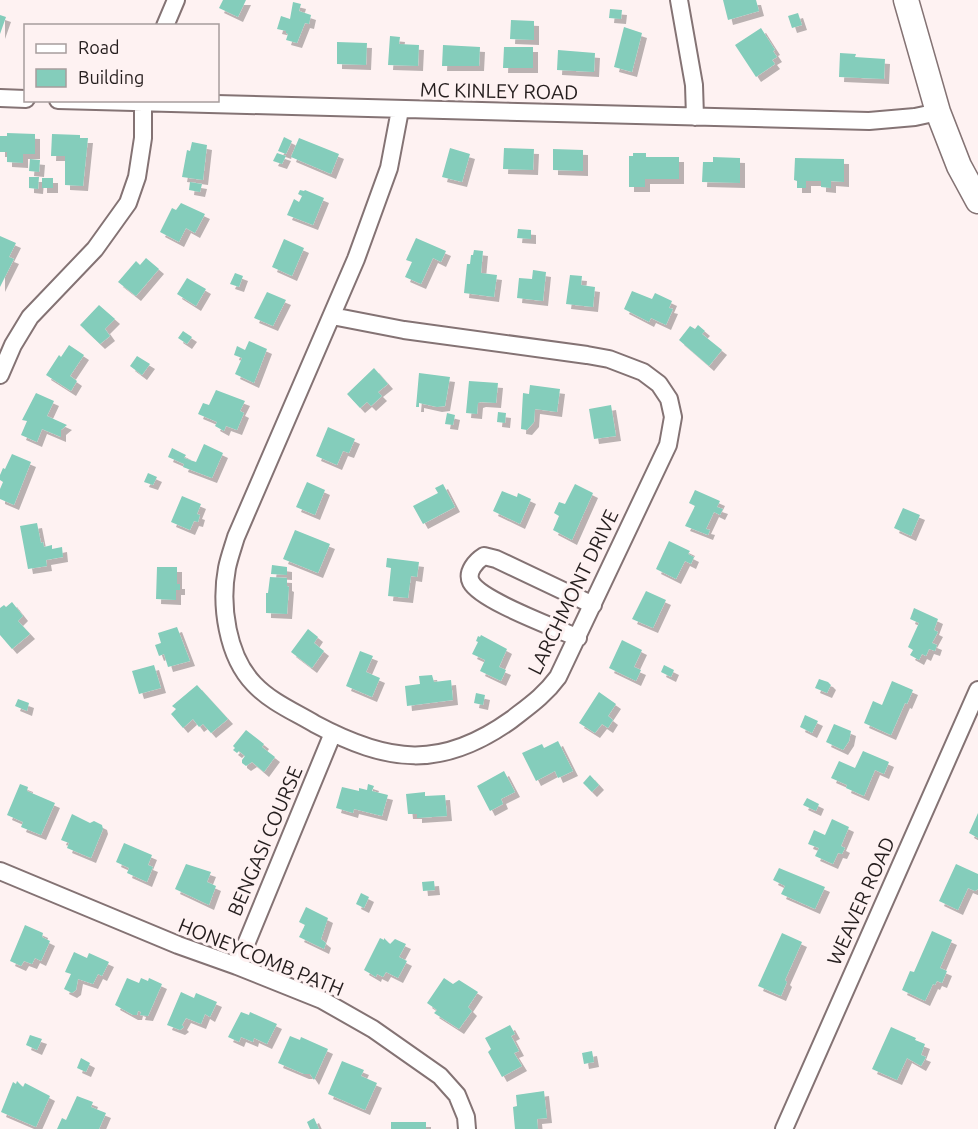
<svg xmlns="http://www.w3.org/2000/svg" width="978" height="1129" font-family="Ubuntu,sans-serif">
<style>
.building{fill:#84cdbb;filter:url(#shadow)}
.lines{fill:none;stroke-linecap:round;stroke-linejoin:round}
.street-casing{stroke:#847374;stroke-width:20}
.secondary-casing{stroke:#847374;stroke-width:27}
.street{stroke:#fff;stroke-width:16}
.secondary{stroke:#fff;stroke-width:24}
.labels{text-anchor:middle;stroke-width:6;stroke-linejoin:round;paint-order:stroke}
.street-label{font-size:20px;fill:#251e1e;stroke:#fef2f2}
</style>
<defs>
<filter id="shadow"><feDropShadow dx="5" dy="5" stdDeviation="0" flood-color="#0004"/></filter>
</defs>
<rect width="100%" height="100%" fill="#fef2f2"/>
<path class="building" d="M223,0H246L238,17L219,8Z
M723,0H756L759,11L728,20Z
M293,2L301,4L299,11L311,15L309,24L305,23L297,43L286,40L288,34L286,33V31L277,29L281,16L290,19Z
M610,9L622,10L621,19L609,18Z
M798,13L802,25L792,28L788,16Z
M0,15L6,17L0,34Z
M511,20L534,21V40L510,39Z
M624,27L642,33L632,72L614,67Z
M761,28L775,50L773,51L777,57L772,60L775,64L756,77L735,45Z
M390,36L400,37L399,44L419,45L418,66L388,65Z
M337,42L367,43L366,65L337,64Z
M443,45L480,47L479,66H442Z
M504,47H533V68H503Z
M558,50L595,53L594,72L557,70Z
M840,53L856,54L855,57L885,59L884,79L839,77Z
M7,133L35,134V154H23V163L7,162V152H0V136H7Z
M52,134L80,135V138H88L83,186L65,185V156H51Z
M284,137L292,141L286,154L278,151Z
M299,138L339,154L331,174L291,157Z
M192,142L207,145L203,180L182,177L187,150L190,151Z
M450,148L470,154L462,182L442,177Z
M504,148L534,149L533,170L503,169Z
M553,149L583,150V171L553,170Z
M277,153L286,156L282,164L273,161Z
M633,153H646V157H679V179H645V187H629V156H633Z
M713,157L740,158V183L702,182L703,162H713Z
M795,158L844,159V182L831,181V188L821,187V181H806V188H797V181L794,180Z
M30,159L40,160L39,172L29,171Z
M29,177H39L38,189L29,188Z
M42,178H53V188H42Z
M190,182L202,184L200,192L189,190Z
M300,190L304,191L305,190L324,198L313,225L287,215L294,199L299,202L302,196L298,194Z
M181,203L205,214L195,233L186,228L179,242L160,232L172,208L176,210Z
M518,229L531,230V239L517,238Z
M0,236L16,243L9,257L14,259L0,287Z
M416,238L446,251L441,262L433,258L421,284L405,277L412,262L406,260Z
M284,239L304,248L292,276L272,267Z
M474,250L483,251L481,273L497,275L494,297L464,293L467,264H470L471,255H473Z
M146,258L159,269L136,296L118,282L136,261L140,265Z
M533,270L546,272L543,301L517,298L519,278L532,279Z
M235,273L243,276L239,287L230,284Z
M570,275L582,276L581,285L595,287L593,307L566,304Z
M187,278L206,289L196,306L177,294Z
M632,291L652,299L655,293L672,301L669,308L673,309L666,325L651,318L649,322L624,309Z
M267,292L286,300L273,326L254,318Z
M99,305L115,319L105,329L110,336L100,344L80,325Z
M698,325L705,331L702,334L722,350L709,366L679,340L690,326L695,329Z
M183,331L192,337L187,344L178,338Z
M249,341L267,349L254,383L235,374L242,358L234,355L237,346L245,350Z
M69,345L84,355L70,376L77,381L71,391L46,375L59,355L61,357Z
M137,356L150,364L142,375L130,366Z
M374,368L388,384L378,392L382,396L371,406L367,402L360,408L347,394Z
M419,373L450,377L445,406L437,407L419,403V407H416Z
M469,381L498,383L496,403L481,402L478,403L477,414L466,413Z
M530,385L560,389L557,412L535,409L534,422L527,430L521,429L523,393L529,394Z
M216,390L245,401L240,411L244,413L237,430L226,426L224,431L215,426L217,422L198,414L203,403L209,405Z
M36,393L54,401L47,416L67,425L61,430V437L42,429L37,442L21,435L27,421L22,420Z
M611,405L616,436L594,439L589,409Z
M498,412L506,413L505,423L497,422Z
M447,413L455,415L453,425L445,424Z
M328,427L355,439L349,453L343,451L337,465L316,456Z
M204,444L223,453L212,478L183,467L184,464L168,457L172,448L186,455L184,458L196,462Z
M12,454L31,462L14,505L0,499V489L3,482L0,480V475L3,468L5,469Z
M148,473L157,477L153,485L144,482Z
M307,482L325,490L315,515L296,507Z
M443,484L455,507L423,524L413,506L438,493L435,488Z
M575,484L593,493L572,540L553,530L559,516L554,513L559,502L565,504Z
M695,490L720,501L717,507L723,509L720,515L714,512L706,529L710,530L708,535L685,526L695,506L689,503Z
M502,491L517,497L518,493L531,499L520,524L493,511Z
M182,496L201,504L197,514L200,515L198,522L194,521L190,530L171,522Z
M903,508L920,515L911,536L894,528Z
M37,523L41,543L43,542L44,547L52,545V549L62,547L63,557L46,560L47,566L28,569L20,526Z
M295,530L330,544L318,573L283,559Z
M669,541L690,551L688,554L694,557L691,564L685,561L676,579L656,569Z
M387,558L419,562L417,577L411,576L408,598L388,596L391,568L386,567Z
M272,565L287,567V575L271,574Z
M157,567H177V584H180V590H176V600L156,599Z
M270,577L287,578V586L289,587L287,614L266,613V593H268Z
M646,591L666,600L653,628L632,619Z
M12,602L23,616L18,621L30,634L12,649L0,635V608L4,605L6,607Z
M914,608L938,619L934,630L938,632L932,643L937,645L935,651L929,649L926,656L922,654L919,660L910,655L913,650L908,647L919,623L910,619Z
M177,627L190,661L168,667L164,654L159,656L155,645L161,643L158,633Z
M308,629L318,637L314,643L324,651L312,668L291,652Z
M481,635L507,649L499,667L506,670L501,681L480,671L485,660L472,654L478,642L476,641L478,636L480,637Z
M622,640L642,650L634,667L641,670L636,681L609,668Z
M360,651L373,656L366,672L380,678L372,697L346,686Z
M154,665L161,688L139,694L132,671Z
M664,665L674,670L671,677L661,672Z
M432,675L434,682L451,680L453,700L407,706L405,686L420,684L419,676Z
M819,679L828,682L831,685L827,693L815,688Z
M892,681L913,690L907,704L905,703L891,735L864,723L873,701L882,705Z
M197,685L228,719L211,733L203,724L199,727L193,719L183,728L171,714L176,709L172,706Z
M599,692L616,704L608,716L613,720L608,728L602,724L595,733L579,723Z
M476,693L485,695L483,705L474,703Z
M18,699L29,703L27,711L15,706Z
M805,715L818,721L812,733L800,727Z
M834,724L851,731L849,741L843,750L826,742Z
M246,730L264,744L262,747L275,757L264,772L252,762L246,766L242,763V760L245,756L239,751L237,753L233,750L235,748L233,746Z
M558,741L573,771L558,778L555,771L536,781L522,753L542,744L544,748Z
M863,751L889,762L884,774L875,770L864,796L846,788L847,785L831,778L839,761L855,768Z
M504,771L515,792L501,799L503,804L490,811L477,786Z
M590,775L599,785L592,792L583,783Z
M20,784L28,787L27,791L55,803L41,835L21,827L23,822L7,815Z
M368,784L374,786L372,791L388,795L382,816L354,809L353,813L336,808L342,787L359,791V788L367,790Z
M425,792V796L445,795L447,816L417,818V814H408L406,794Z
M807,798L819,804L816,811L803,805Z
M978,813V838L969,833Z
M72,814L90,823L94,821L102,825L103,829L91,858L67,848L69,843L61,840Z
M832,819L849,827L841,846L845,848L842,854L838,853L833,864L815,856L819,848L808,844L814,830L825,835Z
M124,843L152,855L148,865L153,867L147,882L127,873L129,868L116,862Z
M186,864L211,872L207,882L216,886L209,905L175,889Z
M956,864L978,874V889L975,891L968,888L958,910L939,901Z
M779,868L825,887L815,909L781,894L785,886L773,880Z
M434,881L435,890L423,891L422,882Z
M361,893L369,897L364,908L356,904Z
M306,907L328,918L321,939L326,943L324,949L299,937L305,925L299,922Z
M25,925L43,933L42,937L50,941L41,961L35,958L32,964L24,961L21,966L10,961Z
M932,931L952,940L940,968L947,971L942,983L937,981L935,985L933,984L925,1001L902,990L910,971L914,972Z
M782,933L802,942L785,980L787,982L781,996L758,986Z
M380,938L384,940V938L390,944L395,939L406,944L399,957L407,961L398,978L386,972L383,977L377,974L376,977L364,970Z
M74,952L87,958L89,953L109,962L102,976L98,974L93,984L78,979L76,990L72,993L64,989L71,974L65,972Z
M127,978L139,983L141,978L148,981L149,978L162,984L148,1016L140,1015L141,1012L138,1011L137,1015H133L115,1005Z
M444,978L453,984L459,980L478,992L468,1007L472,1011L459,1029L434,1013L437,1010L427,1003Z
M181,992L194,998L196,993L217,1002L210,1017L205,1014L201,1024L186,1018L182,1025L184,1027L180,1030L167,1025Z
M241,1012L249,1015L250,1012L277,1024L267,1044L254,1038L253,1042L241,1037L239,1042L228,1037Z
M510,1025L515,1034L511,1036L519,1051L514,1053L522,1066L502,1077L488,1052L491,1049L485,1038Z
M891,1027L916,1038L915,1040L925,1044L921,1055L926,1057L921,1066L907,1058L897,1080L872,1069Z
M30,1035L42,1039L37,1050L26,1045Z
M290,1036L300,1040L301,1037L328,1049L314,1080L310,1074H304L278,1063Z
M592,1051L594,1062L584,1064L582,1053Z
M81,1058L90,1063L86,1072L77,1068Z
M342,1061L364,1070L361,1076L377,1083L365,1110L328,1094Z
M17,1081L23,1087L25,1083L50,1096L36,1127L1,1112L13,1082L16,1084Z
M544,1091L547,1118L537,1119L538,1129H515L513,1107L517,1106L516,1095Z
M77,1096L93,1102L91,1107L106,1113L99,1129H57L62,1118L66,1120Z
M314,1118L319,1129H310L307,1122Z
M391,1122H426V1129H391Z"/>
<g class="lines">
<g class="street-casing">
<path id="street" d="M679,0L694,85L695,117
M165,26L176,0
M0,98L26,99
M58,100L869,121L915,117L938,112
M332,316L404,330L587,355L609,359L643,372L659,384L669,399L673,417L668,445L558,677C544,696 529,706 511,720C441,770 388,763 315,724C295,712 271,702 254,684C227,656 220,605 227,568C229,558 233,547 236,537L356,259L389,168L400,110
M0,375L13,345L30,317L95,249L128,203L137,177L143,138V100
M578,638C557,628 481,601 471,582C466,572 476,561 484,556L496,559L593,605
M0,871L178,945L237,966L322,1000L373,1029L440,1076L457,1095L466,1117L467,1129
M237,966L333,733
M784,1129L978,690"/>
</g>
<g class="secondary-casing">
<path id="secondary" d="M906,0L938,112L959,166L978,201"/>
</g>
<use href="#street" class="street"/>
<use href="#secondary" class="secondary"/>
</g>
<g class="labels">
<g class="street-label">
<text transform="translate(499 91) rotate(1)" y="7">MC KINLEY ROAD</text>
<text transform="translate(573 592) rotate(-64)" y="7">LARCHMONT DRIVE</text>
<text transform="translate(265 841) rotate(-67)" y="7">BENGASI COURSE</text>
<text transform="translate(861 901) rotate(-66)" y="7">WEAVER ROAD</text>
<text transform="translate(261 957) rotate(22)" y="7">HONEYCOMB PATH</text>
</g>
</g>
<rect x="24" y="24" width="195" height="78" fill="#fef2f2" stroke="#a79d9d" stroke-width="1.5"/>
<rect x="36" y="44" width="30" height="9" fill="#ffffff" stroke="#a79d9d" stroke-width="1.5"/>
<text x="78" y="54" font-size="18" fill="#251e1e">Road</text>
<rect x="36" y="69" width="30" height="18" fill="#84cdbb" stroke="#a79d9d" stroke-width="1.5"/>
<text x="78" y="84" font-size="18" fill="#251e1e">Building</text>
</svg>
